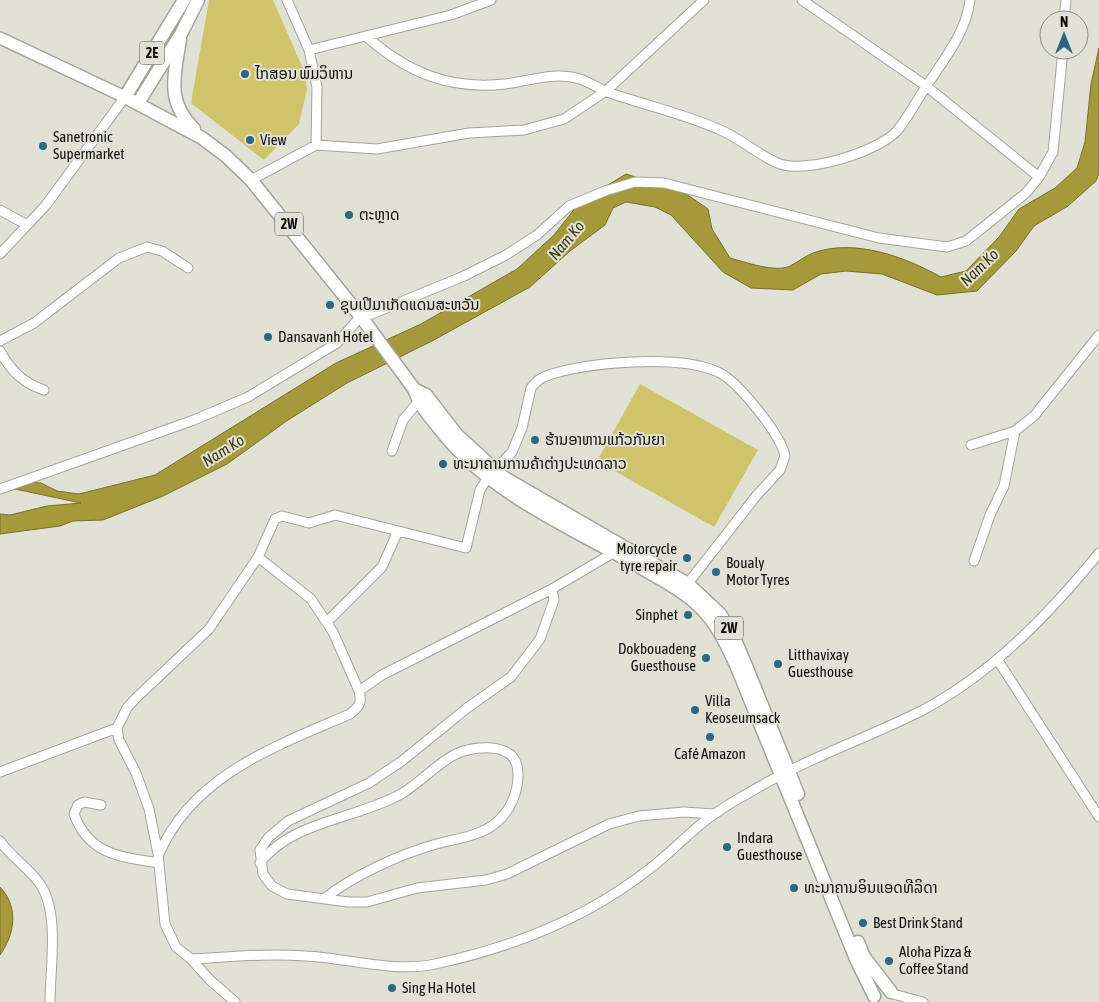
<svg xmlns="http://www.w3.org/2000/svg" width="1099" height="1002" font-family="'Asap Condensed','Noto Sans Lao',sans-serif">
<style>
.green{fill:#cec469}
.water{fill:#a49a39;stroke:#78702b}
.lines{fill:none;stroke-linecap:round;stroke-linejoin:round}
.minor-casing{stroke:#a5a498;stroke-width:11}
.major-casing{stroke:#a5a498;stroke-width:14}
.highway-casing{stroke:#a5a498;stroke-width:15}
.minor{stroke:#fff;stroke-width:9}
.major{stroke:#fff;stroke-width:11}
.highway{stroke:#fff;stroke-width:12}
.poi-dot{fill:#2e6781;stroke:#e2e1d5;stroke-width:2}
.labels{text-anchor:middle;stroke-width:4;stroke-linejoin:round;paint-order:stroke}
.shield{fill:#e2e1d5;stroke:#4f4e48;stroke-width:1}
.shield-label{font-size:14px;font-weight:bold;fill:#100f0b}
.poi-label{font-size:15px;fill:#100f0b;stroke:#e2e1d5;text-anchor:start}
.water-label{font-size:16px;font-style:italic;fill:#3c380f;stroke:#e2e1d5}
</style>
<rect width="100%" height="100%" fill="#e2e1d5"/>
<path class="green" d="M209,0H273L304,71L307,89L299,124L264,160L191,103Z
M640,384L758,450L714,527L597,461Z"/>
<path class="water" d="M1099,48V173L1096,181L1068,206L1034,226L1016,251L977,291L937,295L882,274L846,271L821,274L793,290L751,288L723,272L671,215L655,207L626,202L613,208L605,225L570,251L530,287L432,341L347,383L288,420L227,464L163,496L103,520L73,521L60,526L0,534V514L10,515L47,506L81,503L15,489L0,493V484L12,481L41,483L57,491L79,494L155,475L336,363L421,324L517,269L554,235L580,202L626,174L686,194L708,209L712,229L730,258C745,262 776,273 790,266C798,262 805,256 813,253C855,238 905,257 941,277L966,271L999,237L1019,209L1055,188L1077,168L1085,142L1091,84Z
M0,887C19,907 15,934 0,955Z"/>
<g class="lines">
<g class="minor-casing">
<path id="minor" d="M802,0L926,86L1039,177
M1064,20L1066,0
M367,37C408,73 450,90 505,84C530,81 554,71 580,79C589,82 598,88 607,92C644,105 682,113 718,129C741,138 757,155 780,164C809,173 877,152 897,131C906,120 914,105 922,93C940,64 966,35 970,0
M309,50L451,15L491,0
M316,145L377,149L469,133L524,130L564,119L606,91L704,0
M251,180L316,145L317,87L309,50L287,0
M0,210L27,225
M0,254L46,205L125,97
M362,318L464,276L506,255L537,235L569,206L605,191L635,182L664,183L879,238L947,247L966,241L1026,193L1039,177L1053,152L1063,50
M0,341L34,323L119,258L147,247L162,251L188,268
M0,351C11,371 23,383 44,390
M971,445L1015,431L1034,416L1099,335
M392,451L403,420L418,402
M0,489L194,420L248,397L337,343L361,316
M974,561L990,515L1004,486L1015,431
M685,587L757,495L780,470L785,456C781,435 738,381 718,372C679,354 586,362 546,376C540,378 535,383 531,388L522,428L512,452L488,477L480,490L466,548L335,515L309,523L282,516L275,519L258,557L209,629L135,699L127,708L117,728L119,740L136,773L149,809L158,854L165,924L176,947L191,959C230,957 267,953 306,956C347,958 394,973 435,964C515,947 588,918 652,867C674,850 693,828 716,813C726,806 736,800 747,794C802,760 863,740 921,711C992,674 1049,614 1099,553
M552,589L554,600L540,639L511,677L467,708L402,761L369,783L288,821L268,838L260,850L263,874L272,886L287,894L348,902H367L417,888L486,880L507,874L609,824L639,816L684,812L714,814
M327,622L382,567L398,531
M997,659L1099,817
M359,691L382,675L552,589L618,550
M0,772L117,728
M101,805L84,802L78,805L74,814C89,855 121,857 159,863
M0,841C11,857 29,868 40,884C60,913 50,968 50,1002
M159,854C193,775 276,746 350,714C360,706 362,703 359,691L333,632L311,599L258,557
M260,863C291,821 357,819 401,794C420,783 436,764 456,754C469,748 491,745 504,751C515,755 518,765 518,775C518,793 510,811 497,822C480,837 453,839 433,845C398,855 353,876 325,898
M191,959L210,980L235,1002
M893,994L923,1002"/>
</g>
<g class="major-casing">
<path id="major" d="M0,38L125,97"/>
</g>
<g class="highway-casing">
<path id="highway" d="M184,0L125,97L202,138L226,156L251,180L362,318L414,389C420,407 432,419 443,433C495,497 571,527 640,567C660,579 683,590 700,607C717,624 726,643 736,665L856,959L874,996
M180,39C175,75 165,100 194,129
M138,103L181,34L198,0
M414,389L426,395L457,435L503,477L688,584L720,614L732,633L744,661L798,794
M858,942L864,957L891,992"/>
</g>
<use href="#minor" class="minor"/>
<use href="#major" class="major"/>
<use href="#highway" class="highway"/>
</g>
<g class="poi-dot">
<circle cx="245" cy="74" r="5"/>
<circle cx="250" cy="140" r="5"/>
<circle cx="43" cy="146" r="5"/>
<circle cx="349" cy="215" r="5"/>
<circle cx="330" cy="305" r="5"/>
<circle cx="268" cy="337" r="5"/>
<circle cx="535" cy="440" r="5"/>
<circle cx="443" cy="464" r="5"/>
<circle cx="687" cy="558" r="5"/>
<circle cx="716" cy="572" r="5"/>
<circle cx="688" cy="615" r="5"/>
<circle cx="706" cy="658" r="5"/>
<circle cx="778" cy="664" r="5"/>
<circle cx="695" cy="710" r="5"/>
<circle cx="710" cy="737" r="5"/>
<circle cx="727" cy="847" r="5"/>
<circle cx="794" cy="888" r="5"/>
<circle cx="863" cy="923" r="5"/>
<circle cx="889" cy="961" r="5"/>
<circle cx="392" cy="988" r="5"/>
</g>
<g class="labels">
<g class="shield">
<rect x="139.5" y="41.5" width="25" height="23" rx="4"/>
<rect x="275" y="212.5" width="28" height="23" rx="4"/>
<rect x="715" y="616.5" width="28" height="23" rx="4"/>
</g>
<g class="shield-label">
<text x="152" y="58">2E</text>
<text x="289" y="229">2W</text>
<text x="729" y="633">2W</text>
</g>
<g class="poi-label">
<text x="255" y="79">ໄກສອນ ພົມວິຫານ</text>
<text x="53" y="142">Sanetronic<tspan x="53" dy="17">Supermarket</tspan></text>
<text x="260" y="145">View</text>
<text x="359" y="220">ຕະຫຼາດ</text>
<text x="340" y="310">ຊຸບເປີມາເກັດແດນສະຫວັນ</text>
<text x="278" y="342">Dansavanh Hotel</text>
<text x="545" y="445">ຮ້ານອາຫານແກ້ວກັນຍາ</text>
<text x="453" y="469">ທະນາຄານການຄ້າຕ່າງປະເທດລາວ</text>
<text x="677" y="554" text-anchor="end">Motorcycle<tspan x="677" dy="17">tyre repair</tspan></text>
<text x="726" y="568">Boualy<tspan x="726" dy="17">Motor Tyres</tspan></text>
<text x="678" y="620" text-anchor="end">Sinphet</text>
<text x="696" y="654" text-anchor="end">Dokbouadeng<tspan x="696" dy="17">Guesthouse</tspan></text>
<text x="788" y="660">Litthavixay<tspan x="788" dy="17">Guesthouse</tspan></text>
<text x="705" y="706">Villa<tspan x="705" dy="17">Keoseumsack</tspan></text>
<text x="710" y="759" text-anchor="middle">Café Amazon</text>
<text x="737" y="843">Indara<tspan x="737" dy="17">Guesthouse</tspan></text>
<text x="804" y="893">ທະນາຄານອິນແອດທີລິດາ</text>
<text x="873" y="928">Best Drink Stand</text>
<text x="899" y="957">Aloha Pizza &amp;<tspan x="899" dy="17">Coffee Stand</tspan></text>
<text x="402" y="993">Sing Ha Hotel</text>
</g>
<g class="water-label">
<text transform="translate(566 240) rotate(-50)" y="6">Nam Ko</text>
<text transform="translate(979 267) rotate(-44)" y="6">Nam Ko</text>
<text transform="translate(223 450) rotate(-32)" y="6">Nam Ko</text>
</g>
</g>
<g transform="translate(1064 35)"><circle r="24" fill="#e2e1d5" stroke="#8e8d84"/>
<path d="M0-4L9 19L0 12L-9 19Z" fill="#2e6781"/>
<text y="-8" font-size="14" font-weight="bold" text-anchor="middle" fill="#100f0b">N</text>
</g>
</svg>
